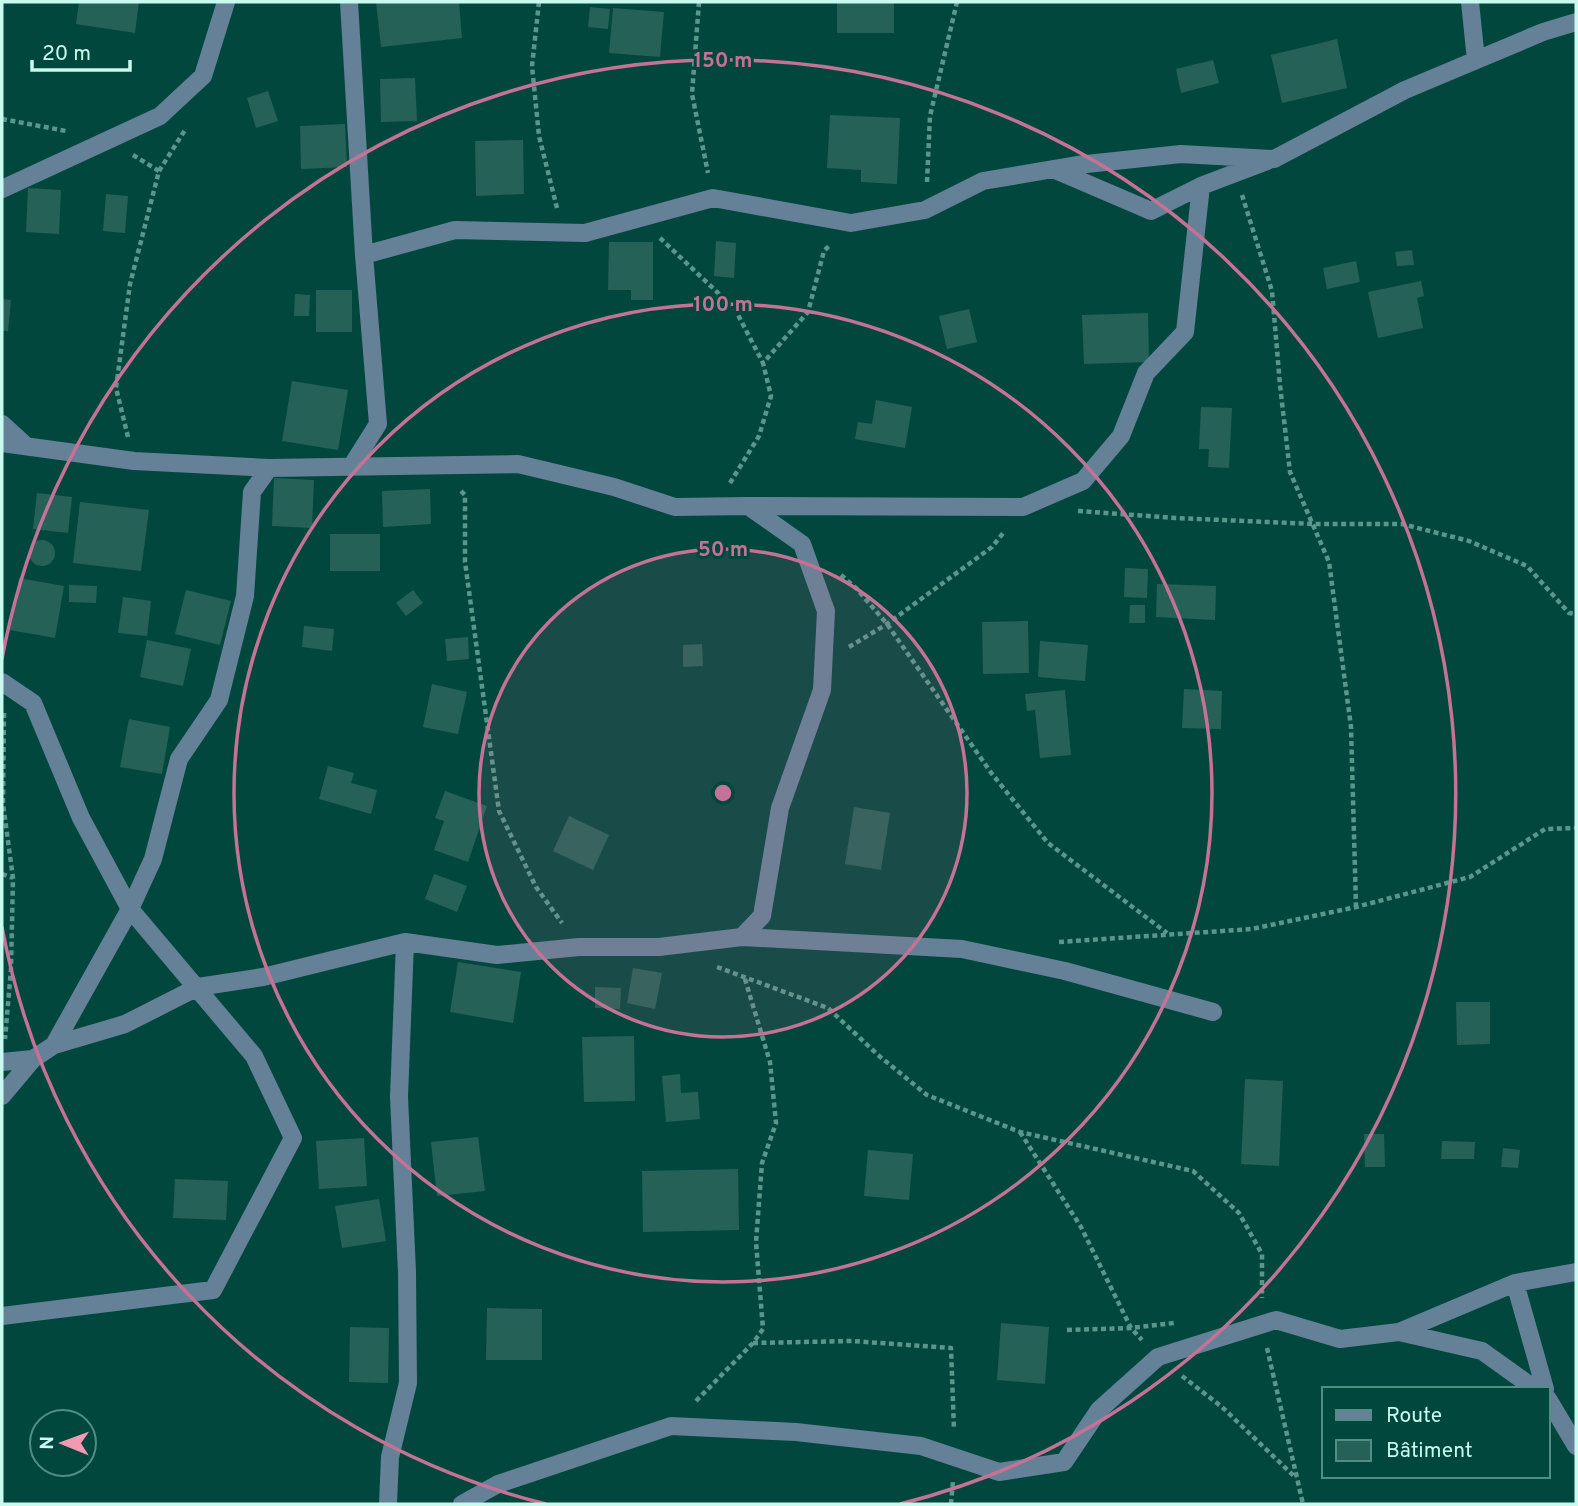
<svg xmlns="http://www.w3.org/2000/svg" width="1578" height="1506" font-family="Overpass,sans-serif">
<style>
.building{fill:#266157}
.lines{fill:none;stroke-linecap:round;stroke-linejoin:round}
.path{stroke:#5a968c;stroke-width:4.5;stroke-dasharray:5 3.5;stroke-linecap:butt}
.minor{stroke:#648197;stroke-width:18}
.ring{fill:none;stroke:#c47296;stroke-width:3.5}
.centre{fill:#c47296;stroke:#02473e;stroke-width:3.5}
.ring-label{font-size:21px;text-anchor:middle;font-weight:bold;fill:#c47296;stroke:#02473e;stroke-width:6;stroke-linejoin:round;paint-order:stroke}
</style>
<rect width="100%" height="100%" fill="#02473e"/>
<path class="building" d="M79,2H139L135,33L76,24Z
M376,2H459L462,38L381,47Z
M837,2H894V33H837Z
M590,7L610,9L608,29L588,27Z
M613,8L664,12L660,57L609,53Z
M1337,39L1347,88L1282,103L1271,55Z
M1213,60L1219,83L1181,93L1176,69Z
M415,78L417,121L381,122L380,79Z
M268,91L278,121L256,128L247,98Z
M830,115L900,118L897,184L861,182V170L827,168Z
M345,124L347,167L301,169L300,126Z
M523,140L524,194L476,196L475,141Z
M28,188L61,190L59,234L26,232Z
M106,194L128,196L125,233L103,231Z
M716,241L736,243L734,278L714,276Z
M609,242H653V300H631V290H608Z
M1412,250L1414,265L1397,266L1395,252Z
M1356,261L1360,282L1327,289L1323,268Z
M1421,281L1424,296L1417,298L1423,328L1378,338L1368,292Z
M316,290H352V332H316Z
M295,294L310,295L309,316H294Z
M2,299L11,300L8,331H2Z
M969,309L977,342L947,349L939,316Z
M1148,313L1149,362L1084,364L1082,315Z
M292,381L348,390L338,450L282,441Z
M876,400L912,407L905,448L855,439L858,422L872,424Z
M1201,407L1232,408L1229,468L1208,467L1209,449H1199Z
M274,478L314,480L312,528L272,526Z
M430,489L431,524L383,527L382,491Z
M37,493L72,497L68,533L33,529Z
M80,502L149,510L141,571L73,563Z
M330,534H380V571H330Z
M29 553a13 13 0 1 1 26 0a13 13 0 1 1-26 0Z
M1125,568L1148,569L1147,598L1124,597Z
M19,578L64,586L55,638L10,630Z
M1157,584L1216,586L1215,620L1156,617Z
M69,585L97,586L96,603L69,602Z
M186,590L231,601L220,645L175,634Z
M413,590L423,603L406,616L396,603Z
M123,597L151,601L147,636L118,633Z
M1130,605H1145V623H1129Z
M1028,621L1029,673L983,674L982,622Z
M304,626L334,629L332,651L302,647Z
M468,637L469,659L447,661L445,639Z
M147,640L191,649L183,686L140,677Z
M1040,641L1088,645L1085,681L1038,677Z
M702,644L703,666L683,667V645Z
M432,684L467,692L458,734L423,727Z
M1184,689L1222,691L1221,729L1182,728Z
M1065,690L1071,755L1040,758L1035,710L1027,711L1025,694Z
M129,719L170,727L162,774L120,767Z
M328,766L354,773L351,783L377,790L371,814L319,799Z
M445,791L487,806L468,862L434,850L444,821L435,818Z
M854,807L890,813L881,870L845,864Z
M569,816L609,835L593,870L553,851Z
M434,874L467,886L457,912L425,899Z
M458,962L521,972L513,1023L450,1012Z
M633,968L662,973L655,1009L627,1003Z
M595,987L621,988L620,1009L595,1008Z
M1456,1002H1490V1044L1457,1045Z
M634,1036L635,1101L584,1102L582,1037Z
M680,1074L681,1093L698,1092L700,1119L666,1122L662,1076Z
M1245,1079L1283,1081L1279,1166L1241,1164Z
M1364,1134H1384L1385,1167H1365Z
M478,1137L485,1191L437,1196L431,1142Z
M364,1138L367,1186L319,1189L316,1141Z
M1442,1141L1475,1142L1474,1159H1441Z
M1503,1148L1520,1150L1518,1168L1501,1167Z
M868,1150L913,1154L909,1200L864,1196Z
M738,1169L739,1230L643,1232L642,1171Z
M175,1179L228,1181L226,1220L173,1218Z
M379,1199L386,1241L342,1248L335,1206Z
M487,1308L542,1309V1360H486Z
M1001,1323L1049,1327L1045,1384L997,1380Z
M350,1327L389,1328L388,1383L349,1382Z"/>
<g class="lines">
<path class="path" d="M539,2L532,66L539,136L557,208
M699,2L692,94L708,173
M2,119L66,131
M133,155L159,171
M927,182L930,116L957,2
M1242,195L1272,291L1280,385L1290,472L1329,562L1351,727L1356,907
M660,238L735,309L763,363
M128,437L116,388L130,284L159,171L185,130
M730,483L759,436L771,396L763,363L808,312L824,251L831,244
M461,491L465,495V562L499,811L536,887L562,923
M1078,511L1176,518L1313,524H1402L1469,541L1527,566L1569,613L1576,614
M841,575L857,589L887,624L992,774L1048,843L1167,933
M849,647L887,624L992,547L1004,532
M4,713L3,804L13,878L11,969L5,1039
M2,874L13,878
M1059,942L1252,929L1356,907L1470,877L1545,829L1576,828
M717,967L828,1008L878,1055L927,1095L1020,1132L1193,1171L1239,1213L1262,1254V1298
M1020,1132L1081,1227L1131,1328L1142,1340
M1067,1330L1131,1328L1174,1323
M753,1343L852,1341L951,1348L954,1430
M1267,1348L1303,1504
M1182,1376L1222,1407L1296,1478
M696,1401L753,1343L763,1329L756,1242L762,1163L776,1123L770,1062L744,976
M951,1504L953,1481"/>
<path class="minor" d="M349,2L364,255L378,424L351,467
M1470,2L1476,60
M1053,169L1151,211L1201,186L1267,161
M2,189L160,116L203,76L226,2
M364,255L455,230L585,233L713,198L851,223L925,210L983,181L1077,165L1181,154L1274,159L1405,90L1543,32L1576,22
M2,424L25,445
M2,443L134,461L269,468
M2,682L33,703L81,818L130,909L254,1056L293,1138L213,1290L2,1316
M742,937L962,949L1065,971L1213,1012
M54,1045L130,909L153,859L179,759L219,700L245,596L252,492L269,468L518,464L614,487L675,507L748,506L1023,507L1083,481L1121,436L1146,373L1185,332L1201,186
M2,1062L33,1059
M2,1096L33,1059L54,1045L125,1024L198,987L263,977L405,942L497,955L579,947H659L742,937L762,916L780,808L822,690L826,611L802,544L748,506
M1515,1283L1545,1389
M1399,1332L1482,1351L1535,1389
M1548,1399L1576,1446
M388,1504L390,1457L408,1383L407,1272L399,1097L405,942
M462,1504L498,1484L671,1426L796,1432L921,1446L999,1472L1064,1462L1099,1410L1158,1357L1276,1320L1340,1339L1399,1332L1515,1283L1576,1272"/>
</g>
<circle cx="723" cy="793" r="244" fill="#c47296" fill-opacity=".12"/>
<g class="ring">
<circle cx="723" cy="793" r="244"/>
<circle cx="723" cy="793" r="489"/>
<path d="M546 1504A733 733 0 0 1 2 927M2 659A733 733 0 1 1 900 1504"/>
</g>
<circle cx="723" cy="793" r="10" class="centre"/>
<g class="ring-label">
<text x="723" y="67">150 m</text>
<text x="723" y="311">100 m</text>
<text x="723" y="556">50 m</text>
</g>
<rect width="1578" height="1506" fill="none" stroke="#c8faef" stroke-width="7"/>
<rect x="1322" y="1387" width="228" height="91" fill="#02473e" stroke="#518f85" stroke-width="2"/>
<rect x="1336" y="1410" width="35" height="10" fill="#648197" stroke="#518f85" stroke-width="2"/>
<text x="1386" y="1422" font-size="21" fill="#c8faef">Route</text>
<rect x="1336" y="1440" width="35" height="21" fill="#266157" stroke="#518f85" stroke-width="2"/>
<text x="1386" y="1457" font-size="21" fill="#c8faef">Bâtiment</text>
<g transform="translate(63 1443) rotate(271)"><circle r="33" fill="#02473e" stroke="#518f85" stroke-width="2"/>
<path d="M0-5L12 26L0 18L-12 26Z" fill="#f19ab4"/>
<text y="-10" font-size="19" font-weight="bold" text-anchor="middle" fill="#c8faef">N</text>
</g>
<path d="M32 60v10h98v-10" fill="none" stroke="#c8faef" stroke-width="3.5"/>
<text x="42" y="60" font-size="21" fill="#c8faef" stroke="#02473e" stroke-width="5" paint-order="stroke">20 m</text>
</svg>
